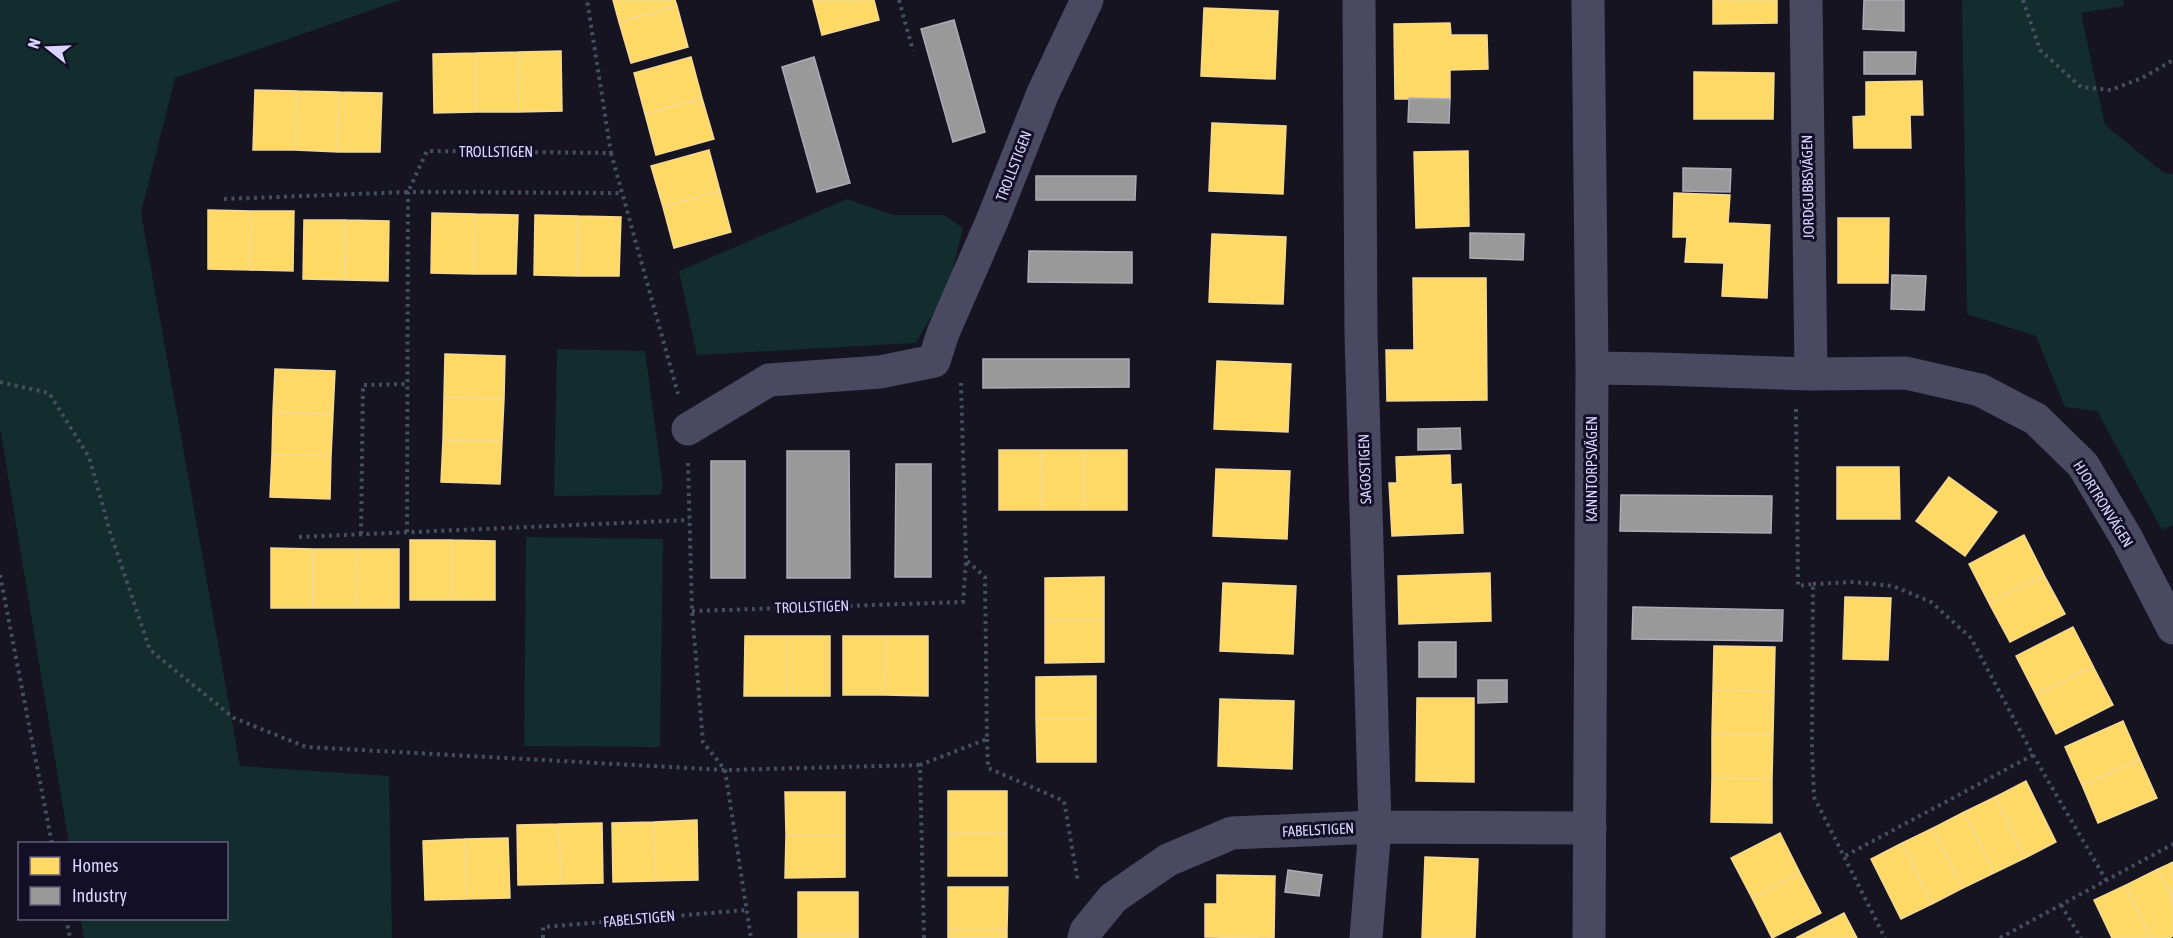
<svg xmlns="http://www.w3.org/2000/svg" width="2173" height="938" font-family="'Asap Condensed',sans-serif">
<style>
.green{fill:#132c2d}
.homes{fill:#ffd966;stroke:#f4d894;stroke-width:1.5}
.industry{fill:#999;stroke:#acabb8;stroke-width:1.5}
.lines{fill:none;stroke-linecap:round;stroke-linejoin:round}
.path{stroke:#44505f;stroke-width:4;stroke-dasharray:3 4.5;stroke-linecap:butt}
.street{stroke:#4a4962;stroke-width:33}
.labels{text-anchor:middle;stroke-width:6;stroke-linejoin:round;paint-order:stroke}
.street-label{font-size:15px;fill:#d9d4ff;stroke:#130f26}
</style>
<rect width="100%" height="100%" fill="#161421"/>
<path class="green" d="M0,0H401L175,78L141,213L240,766L389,776L392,938H84L81,919L226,918V844L69,843L0,428Z
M1962,0H2123L2124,6L2081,13L2105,125L2164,173L2173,174V525L2162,530L2097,411L2065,407L2036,336L1967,314Z
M847,199L893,215H944L963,228L948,288L916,343L697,355L679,271Z
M557,349L645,351L663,485L660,495L554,496Z
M526,537L663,539L660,747L524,746Z"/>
<path class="homes" d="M613,0H675L677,6L619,22Z
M813,0H874L879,20L822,35Z
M1713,0H1777V23L1713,24Z
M677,6L688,47L631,63L619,22Z
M1204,8L1278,11L1275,79L1201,76Z
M1450,23L1451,35H1487L1488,69L1450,70V99H1395L1394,24Z
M561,51L562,111L519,112L518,52Z
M518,52L519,112H476V53Z
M476,53V112L434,113L433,54Z
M691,57L702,98L645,114L634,73Z
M1694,72L1774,73L1773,119H1694Z
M1922,81L1923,115H1910L1911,148H1854L1853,117L1866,116V82Z
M255,90L297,91L295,150H253Z
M297,91L339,92L338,152L295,150Z
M339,92L382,93L380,152H338Z
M702,98L714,139L656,155L645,114Z
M1212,123L1286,126L1283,194L1209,191Z
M709,150L720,191L663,207L651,166Z
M1468,151L1469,226L1416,228L1414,152Z
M720,191L731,232L674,248L663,207Z
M1674,193L1730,195L1728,223L1770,225L1767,298L1722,296L1724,263L1685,262L1687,237H1673Z
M208,210L251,211L250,270L208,269Z
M251,211H294L293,271L250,270Z
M432,213L475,214L474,274L431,273Z
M475,214L518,215L516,274H474Z
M535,215L578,216L577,276L534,275Z
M578,216L621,217L619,276H577Z
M1838,218H1889L1888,283H1838Z
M304,220H346L345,280L303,279Z
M346,220L389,221L388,281L345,280Z
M1212,234L1286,237L1283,304L1209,302Z
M1413,278H1486L1487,400L1387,401L1386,350H1414Z
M445,354L505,356L504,399L444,397Z
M1217,361L1291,364L1288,432L1214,429Z
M275,369L335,371L333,414L273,412Z
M444,397L504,399L502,441L443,440Z
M273,412L333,414L331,456L272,455Z
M443,440L502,441L500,484L441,482Z
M999,450H1041L1042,510H999Z
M1041,450H1084V510H1042Z
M1084,450H1127V510H1084Z
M272,455L331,456L330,499L270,497Z
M1450,455L1451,485L1461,484L1463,533L1392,536L1389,483H1397L1396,457Z
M1837,467H1899L1900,519H1837Z
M1216,469L1290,471L1287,539L1213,536Z
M1949,477L1997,512L1965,556L1916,521Z
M2024,535L2044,575L1989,603L1969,564Z
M410,540H452V600H410Z
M452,540L495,541V600H452Z
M271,548L313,549V608H271Z
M313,549H357L356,608H313Z
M357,549H399V608H356Z
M1490,573L1491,621L1399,624L1398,576Z
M2044,575L2065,614L2010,642L1989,603Z
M1104,577V620H1045V578Z
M1223,583L1296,586L1293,654L1220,651Z
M1845,597L1891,598L1888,660L1843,659Z
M1045,620H1104V662L1045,663Z
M2073,627L2093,666L2036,695L2016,656Z
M745,636H787V696H744Z
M787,636H830V696H787Z
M843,636H886L885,695H843Z
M886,636H928V696L885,695Z
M1714,646L1775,647L1774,691L1713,690Z
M2093,666L2113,705L2056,734L2036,695Z
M1096,676V719H1036V677Z
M1713,690L1774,691L1773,735L1712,734Z
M1417,698H1474V782L1416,781Z
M1220,699L1294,701L1292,769L1218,766Z
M1036,719H1096V762H1037Z
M2123,721L2140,760L2082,785L2065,747Z
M1712,734L1773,735L1772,779L1712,778Z
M2140,760L2157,798L2098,823L2082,785Z
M1712,778L1772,779V823L1711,822Z
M2026,781L2056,842L2025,858L1995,797Z
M948,791H1007V833L948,834Z
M785,792H845V835H786Z
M1995,797L2025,858L1994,873L1964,812Z
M1964,812L1994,873L1963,888L1933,828Z
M697,820L698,880L656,881L654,822Z
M654,822L656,881L613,882L612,823Z
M602,823L603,883L561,884L559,824Z
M559,824L561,884L518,885L517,825Z
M1933,828L1963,888L1932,904L1902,843Z
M1007,833V876H948V834Z
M1780,833L1800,873L1752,898L1731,858Z
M786,835H845V877L785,878Z
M508,838L510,898L467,899L465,839Z
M465,839L467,899L425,900L423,841Z
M1902,843L1932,904L1901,919L1871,859Z
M1425,857L1478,859L1475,938H1422Z
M2173,862V901L2158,869Z
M2158,869L2173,901V936L2169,938H2151L2126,885Z
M1800,873L1821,913L1772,938L1752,898Z
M1217,875L1275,876L1274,938L1205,937V904H1217Z
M2126,885L2151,938H2112L2094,900Z
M948,887H1008L1007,930H948Z
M798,892H858V934H798Z
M1844,913L1857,938H1796Z
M948,930H1007V938H948Z
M798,934H858V938H798Z"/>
<path class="industry" d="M1864,0H1904V31L1863,29Z
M954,20L985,132L953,142L921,29Z
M1864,52H1916L1915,74H1864Z
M814,57L850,183L817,192L782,67Z
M1409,98L1450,99L1449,123L1408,122Z
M1683,168L1731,169L1730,192L1683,191Z
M1036,176H1136L1135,200H1036Z
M1470,233L1524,234L1523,260L1470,258Z
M1029,251L1132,252V283L1028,282Z
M1892,275L1926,276L1924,310L1891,309Z
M983,359H1129V387L983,388Z
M1460,428L1461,449L1418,450V429Z
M787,451H849L850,578H787Z
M711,461H745V578H711Z
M896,464H931V577H895Z
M1621,495L1772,496L1771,533L1620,531Z
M1633,607L1783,610L1782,641L1632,639Z
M1419,642H1456V677H1419Z
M1478,680H1507V702L1478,703Z
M1288,870L1322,875L1319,896L1285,892Z"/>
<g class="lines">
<path class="path" d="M899,0L913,51
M2023,0L2040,50L2081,87L2111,90L2142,78L2173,60
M611,153L678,394
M224,199L408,192L427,151L611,153L587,0
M0,382L49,393L89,457L111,535L150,650L234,718L306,747L725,770L920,765
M1796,409L1798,586L1813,584L1812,749L1814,797L1885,938
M688,463L692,611L703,742L725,770L751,938
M407,532L408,192L622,193
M361,534L363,385L408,384
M299,537L689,520
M0,575L52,844
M1813,584L1854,582L1893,586L1931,602L1971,638L2033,755L1843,857
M692,611L963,602L966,561L961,383
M987,739L988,768L1064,801L1078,882
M2033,755L2106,880
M2061,905L2081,938
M66,918L70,938
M543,938V927L746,910
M924,938L920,765L987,739L985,577L967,561
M2000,938L2173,844"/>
<path class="street" d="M1359,0L1361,333L1375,827L1366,938
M1588,0L1592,368L1589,938
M1806,0L1811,374
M1592,368L1660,369L1811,374L1906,373L1980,390L2036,419L2083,465L2127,539L2173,628
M688,429L769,380L880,372L934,361L943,333L992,221L1043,93L1087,0
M1084,938L1086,931L1113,898L1168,860L1232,833L1375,827L1590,828"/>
</g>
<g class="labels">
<g class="street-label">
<text x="496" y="157">TROLLSTIGEN</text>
<text transform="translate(1014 166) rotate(-69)" y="5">TROLLSTIGEN</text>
<text transform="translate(1808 187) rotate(-91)" y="5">JORDGUBBSVÄGEN</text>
<text transform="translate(1365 469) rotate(-92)" y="5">SAGOSTIGEN</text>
<text transform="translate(1592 469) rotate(-90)" y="5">KANNTORPSVÄGEN</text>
<text transform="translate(2103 504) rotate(58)" y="5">HJORTRONVÄGEN</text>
<text transform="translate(812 607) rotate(-2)" y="5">TROLLSTIGEN</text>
<text transform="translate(1318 830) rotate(-3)" y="5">FABELSTIGEN</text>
<text transform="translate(639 919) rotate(-5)" y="5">FABELSTIGEN</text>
</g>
</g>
<rect x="18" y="842" width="210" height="78" fill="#130f26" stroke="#625e7d" stroke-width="1.5"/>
<rect x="30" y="857" width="30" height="18" fill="#ffd966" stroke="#625e7d" stroke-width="1.5"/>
<text x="72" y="872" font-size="18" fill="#d9d4ff">Homes</text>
<rect x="30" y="887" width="30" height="18" fill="#999999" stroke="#625e7d" stroke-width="1.5"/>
<text x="72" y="902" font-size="18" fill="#d9d4ff">Industry</text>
<g transform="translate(48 48) rotate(288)" stroke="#130f26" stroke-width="4.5" paint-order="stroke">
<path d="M0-4.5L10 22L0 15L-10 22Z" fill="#d9d4ff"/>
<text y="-9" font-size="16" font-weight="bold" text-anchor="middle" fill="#d9d4ff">N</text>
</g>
</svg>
